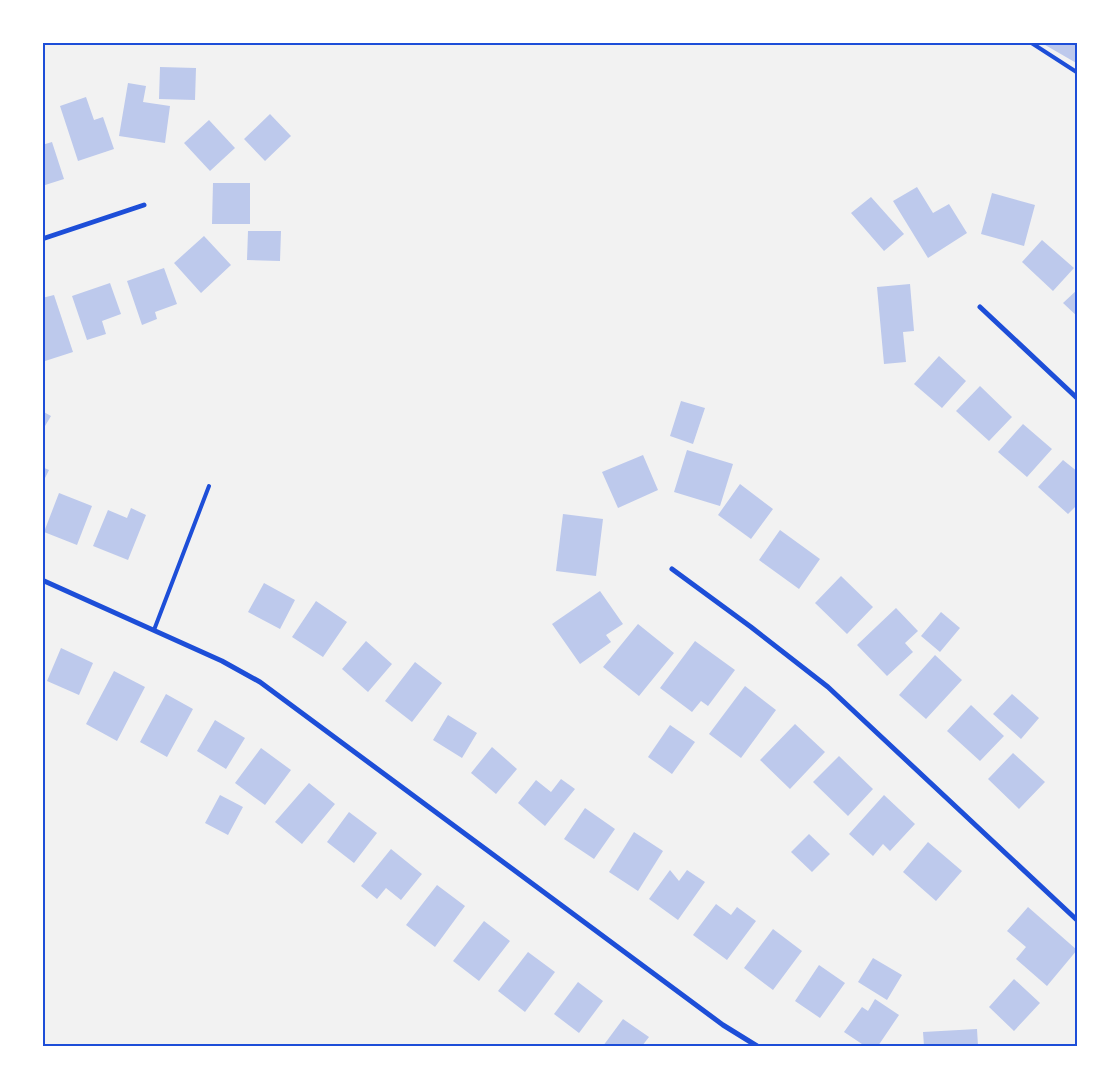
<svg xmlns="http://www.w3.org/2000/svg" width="1120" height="1089" font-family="'Titillium Web',sans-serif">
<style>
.building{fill:#bdc9ec}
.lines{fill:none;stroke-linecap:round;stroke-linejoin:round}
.service{stroke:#1d4ed8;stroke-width:4}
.minor{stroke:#1d4ed8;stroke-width:5}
.neatline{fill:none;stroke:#1d4ed8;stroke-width:2}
</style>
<rect width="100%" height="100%" fill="#f2f2f2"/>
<path class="building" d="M1040,42H1078V64Z
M160,67L196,68L195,100L159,99Z
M128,83L146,86L143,102L170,106L165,143L119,136Z
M86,97L94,120L103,117L114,149L78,161L60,106Z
M270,114L291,136L265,161L244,139Z
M209,120L235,148L210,171L184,143Z
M52,142L64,179L42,186V145Z
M213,183H250V224H212Z
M917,187L933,213L949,204L967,233L928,258L893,201Z
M992,193L1035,205L1024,246L981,234Z
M871,197L904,234L884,251L851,213Z
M248,231H281L280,261L247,260Z
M204,236L231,265L201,293L174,263Z
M1042,240L1074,268L1053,291L1022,262Z
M164,268L177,304L155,312L157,319L142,325L127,281Z
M110,283L121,314L102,321L106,334L87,340L72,296Z
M910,284L914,331L903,332L906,362L884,364L877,287Z
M1078,289V317L1063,303Z
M54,295L73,352L42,362V298Z
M939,356L966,381L942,408L914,384Z
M980,386L1012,417L989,441L956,411Z
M681,401L705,408L693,444L670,436Z
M42,411L51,416L42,431Z
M1023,424L1052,449L1027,477L998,452Z
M687,450L733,464L720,506L674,492Z
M643,455L658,490L618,508L602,472Z
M1063,460L1078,472V504L1068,514L1038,487Z
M42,467L49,470L42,484Z
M740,484L773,509L751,539L718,515Z
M59,493L92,506L77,545L44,532Z
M131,508L146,515L128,560L93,546L108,510L127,518Z
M563,514L603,519L596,576L556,571Z
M780,530L820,559L799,589L759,560Z
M841,576L873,607L847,634L815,603Z
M264,583L295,600L280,629L248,612Z
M600,591L623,624L606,635L611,642L580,664L552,624Z
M316,601L347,622L323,657L292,637Z
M896,608L918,631L905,643L913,652L887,676L857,645Z
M941,612L960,628L940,652L921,636Z
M638,624L674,653L639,696L603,667Z
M366,641L392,664L368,692L342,669Z
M695,641L735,670L708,706L701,701L692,712L660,688Z
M61,648L93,663L79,695L47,681Z
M935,655L962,680L926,719L899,695Z
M415,662L442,683L412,722L385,701Z
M114,671L145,687L117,741L86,724Z
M745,686L776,710L741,758L709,734Z
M166,694L193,709L167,757L140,742Z
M1012,694L1039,718L1021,739L993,714Z
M971,705L1004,736L980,761L947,731Z
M448,715L477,733L462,758L433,740Z
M215,720L245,738L226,769L197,751Z
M795,724L825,752L790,789L760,760Z
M670,725L695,742L672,774L648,757Z
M492,747L517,769L496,794L471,773Z
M261,748L291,770L265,805L235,783Z
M1013,753L1045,782L1019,809L988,779Z
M839,756L873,789L848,816L813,782Z
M561,779L575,789L545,826L518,803L536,780L551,792Z
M309,783L335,804L302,844L275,822Z
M220,795L243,807L228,835L205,823Z
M884,795L915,824L890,851L883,844L873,856L849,834Z
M585,808L615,829L594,859L564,839Z
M349,812L377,833L354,863L327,842Z
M634,832L663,851L638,891L609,872Z
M809,834L830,854L812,872L791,852Z
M928,842L962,871L936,901L903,872Z
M391,849L422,874L401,900L386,888L377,899L361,886Z
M670,870L679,881L687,870L705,882L678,920L649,899Z
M437,885L465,906L435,947L406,925Z
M716,904L731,915L737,907L756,921L727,960L693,935Z
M1028,907L1077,950L1047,986L1016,959L1026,947L1007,931Z
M484,921L510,941L479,981L453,961Z
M773,929L802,951L773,990L744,968Z
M528,952L555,972L525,1012L498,991Z
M873,958L902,975L887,1000L858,982Z
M819,965L845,983L820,1018L795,1001Z
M1014,979L1040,1003L1014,1031L989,1007Z
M578,982L603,1001L579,1033L554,1014Z
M875,999L899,1015L878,1046H865L844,1032L862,1007L868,1011Z
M623,1019L649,1037L642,1046H603Z
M977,1029L978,1046H924L923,1032Z"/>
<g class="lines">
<path class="service" d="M1030,42L1078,73
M154,630L209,486"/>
<path class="minor" d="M42,239L144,205
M980,307L1078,399
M672,569L751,627L828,687L1078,921
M42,580L222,661L260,682L723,1025L757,1046"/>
</g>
<rect width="1120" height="1089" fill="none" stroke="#ffffff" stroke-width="88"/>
<rect x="44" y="44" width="1032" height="1001" class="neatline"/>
</svg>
